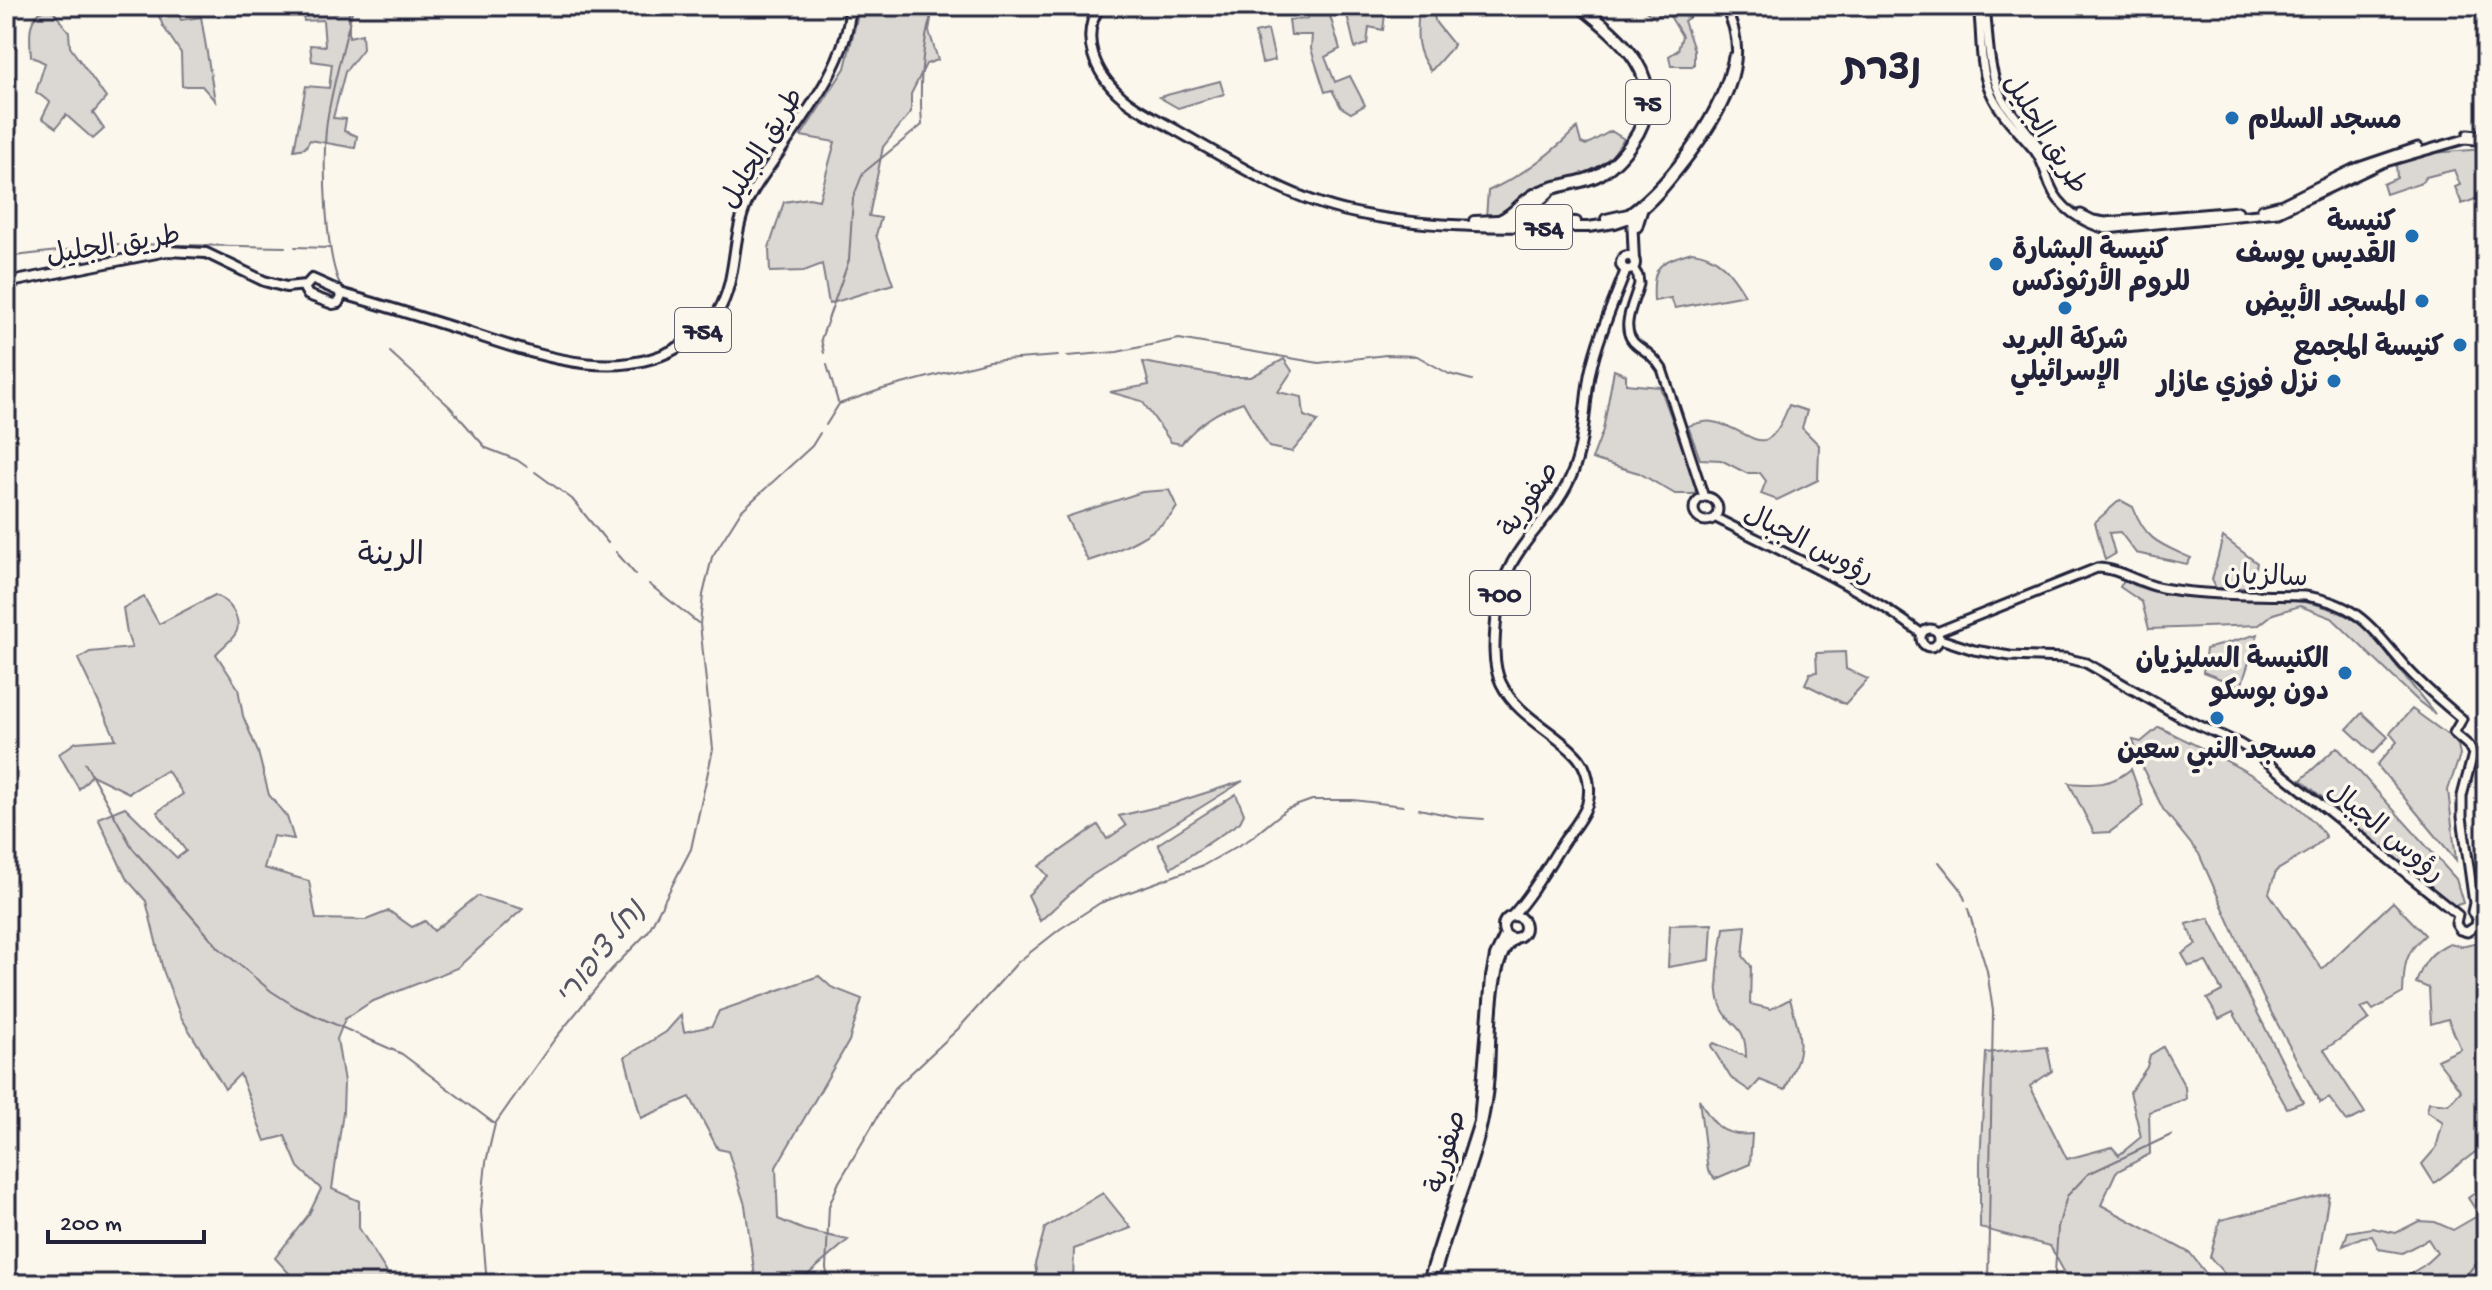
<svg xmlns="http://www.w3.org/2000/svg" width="2492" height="1290" font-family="'Gochi Hand','Playpen Sans Arabic','Playpen Sans Hebrew',sans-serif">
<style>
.green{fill:#dbd8d3;stroke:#7e7d87;stroke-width:2}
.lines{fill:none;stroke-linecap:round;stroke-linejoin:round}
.stream{stroke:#787681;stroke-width:2}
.secondary-casing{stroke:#22223b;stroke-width:13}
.primary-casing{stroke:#22223b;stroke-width:14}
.highway-casing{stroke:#22223b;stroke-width:16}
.secondary{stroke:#fbf7ec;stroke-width:7}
.primary{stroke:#fbf7ec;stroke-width:8}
.highway{stroke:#fbf7ec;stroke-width:10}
.poi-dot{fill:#1f6fb2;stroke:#fbf7ec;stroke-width:3}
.labels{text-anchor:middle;stroke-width:7;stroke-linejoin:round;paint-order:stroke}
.shield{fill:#fbf7ec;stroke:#636270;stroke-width:2}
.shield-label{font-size:26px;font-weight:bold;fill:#22223b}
.poi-label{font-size:28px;font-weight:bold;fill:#22223b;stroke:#fbf7ec;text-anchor:end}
.street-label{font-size:28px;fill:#22223b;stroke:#fbf7ec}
.water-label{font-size:30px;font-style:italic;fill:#545364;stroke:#fbf7ec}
.quarter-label{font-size:32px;fill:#22223b;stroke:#fbf7ec}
.district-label{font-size:36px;font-weight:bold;fill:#22223b;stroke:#fbf7ec}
</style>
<rect width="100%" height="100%" fill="#fbf7ec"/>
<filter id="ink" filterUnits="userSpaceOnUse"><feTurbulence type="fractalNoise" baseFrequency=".0125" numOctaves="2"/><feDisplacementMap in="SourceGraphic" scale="16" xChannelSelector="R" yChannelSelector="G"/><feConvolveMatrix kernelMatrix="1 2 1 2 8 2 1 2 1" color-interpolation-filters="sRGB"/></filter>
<g filter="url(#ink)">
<path class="green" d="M155,6H175L181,20L201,17L215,101L202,86H182L181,53L163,26Z
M300,6H349V37L362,34L363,49L345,72L333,118L346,119L344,131L357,136L355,148L310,140L305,148L294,150L306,86L329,88L332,64L312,61L310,45L325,46L323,20L304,21Z
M860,6H933L929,31L938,60L926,64L911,94V112L883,147L869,216L881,218L876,235L893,284L829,304L822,264L804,271L770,272L769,248L784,202L809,198L819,200L835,142L801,136L845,68Z
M1307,6H1327L1340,49L1325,57L1335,82L1350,76L1365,105L1351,113L1341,107L1332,90L1325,92L1311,49L1312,35H1291L1289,20L1308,19Z
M1345,6H1386L1383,30L1369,27L1367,44L1355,48Z
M1431,6L1436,23L1454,45L1431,71C1414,50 1417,33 1419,7Z
M1639,6H1706L1684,21L1694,50V66H1671L1669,56L1678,50L1682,36L1667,11L1655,18Z
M46,9L53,11L69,32L70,47L106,98L93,113L104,129L93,139L66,115L56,128L42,118L50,102L36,92L45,63L31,56C30,38 26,17 46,9Z
M1268,30L1275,60L1262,63L1255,33Z
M1220,81L1224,94L1178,108L1159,97Z
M1577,128L1581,143L1586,145L1611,131L1624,139L1611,157L1601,165L1506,216L1486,217L1488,191C1523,175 1550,155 1577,128Z
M2483,149L2486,157V195L2462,204L2455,187L2460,185L2454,170L2426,177L2422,182L2386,194L2383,184L2397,178L2396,164L2433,153Z
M1692,252C1719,255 1731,272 1745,295L1675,308L1671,298L1654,301C1652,265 1659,262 1692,252Z
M1284,359L1292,371L1278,392L1302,397L1304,416L1318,421L1292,452L1269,447L1243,402C1217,411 1199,423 1181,444L1171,442L1142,401L1110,392L1149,385L1143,362L1227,377H1251Z
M1614,370L1626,375V384L1660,387L1697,488L1694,494H1675L1639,473L1592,459L1603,430Z
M1789,405L1807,411L1802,428L1819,445L1818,480L1777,500L1761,494L1766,481L1760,473H1746L1721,460L1700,459L1688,426C1695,424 1705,420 1713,422C1753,429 1765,468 1789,405Z
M1169,490L1177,507C1164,531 1114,553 1088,561L1066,517L1142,492Z
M2120,500L2133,507C2146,541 2160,544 2191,558L2187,564L2136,553L2120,532L2109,533L2115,554L2105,560L2095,522Z
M2223,537L2257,563L2251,588H2216L2212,580Z
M2124,580C2197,620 2299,573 2366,629C2375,636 2382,648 2389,657C2404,676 2420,695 2435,714L2418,701L2332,618L2300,606L2273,614L2259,625L2149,629L2142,602L2120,587Z
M215,595C224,600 229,603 234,612C245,634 230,639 216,654L238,688L243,716L258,752L269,795L287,817L294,839L273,836L264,868L309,881L316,919L366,920L389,911L412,927L425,921L434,931L477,896L523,909L457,968L371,1002L345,1019L337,1039L344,1082L343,1112L332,1189L359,1201V1228L389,1276V1284H299L275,1258L309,1214L321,1189L298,1167L285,1136L265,1141L240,1074L225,1089L181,1017L163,970L146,901L126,878L98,818L125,807L177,858L186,851L157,812L183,794L167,770L129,793L92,775L79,789L59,754L76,742L116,739L78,659L90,652L132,648L127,634L123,608L144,597L159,624Z
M2258,634L2241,687L2203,672L2206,649Z
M1845,652L1846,669L1868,679L1845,704L1805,684L1810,673L1817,672L1816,653Z
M2412,709L2452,738L2458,745L2460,755L2448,790L2456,860L2377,765L2397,742L2390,733Z
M2362,713L2388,737L2373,753L2347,729Z
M2159,727C2211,753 2293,789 2326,837L2309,851L2276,871L2269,893L2322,969L2393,902L2425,935C2404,953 2404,967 2403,993L2373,1010L2369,1005L2361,1008L2369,1019L2324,1050L2365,1113L2347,1122L2329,1098L2320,1103L2263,997L2199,854L2163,809L2140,763L2133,740L2141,742Z
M2337,747L2456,879L2463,903L2454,906L2301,780Z
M2131,769L2144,806L2110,832L2094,833L2069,783C2094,785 2111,786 2131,769Z
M1243,781L1086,879L1040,921L1028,895L1048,876L1039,866L1098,825L1107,839L1126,826L1119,816L1174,803Z
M1236,794L1244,814L1240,822L1171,868L1158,844Z
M2209,918L2303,1102L2287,1108L2233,1012L2219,1019L2207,999L2222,991L2206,962L2189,966L2182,954L2196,944L2186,924Z
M1712,924L1710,960L1668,967L1670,925Z
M1746,926L1743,956L1751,966L1750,1004L1771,1009L1790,999C1803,1043 1804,1048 1785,1090L1760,1080L1750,1091L1731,1078L1711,1046L1714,1043L1746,1057C1746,1021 1730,1029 1721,1006C1713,984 1721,951 1724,928Z
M2478,942L2486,946V1144L2434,1183L2422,1164L2436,1148L2443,1122L2427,1111L2429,1102L2449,1104L2461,1091L2437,1060L2461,1049L2448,1019L2431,1024L2429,988L2416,983C2423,963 2430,952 2450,943L2461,946Z
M819,976L831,987L862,999L849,1041L776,1167L778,1219L804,1230L848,1240L803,1279L807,1284H756L745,1205L728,1151L718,1149L690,1097L641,1118L625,1057L666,1032L681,1015L684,1032L712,1026L719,1011Z
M2047,1047L2052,1071L2030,1086L2067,1159L2112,1147L2119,1155L2141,1137L2130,1092L2147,1067L2150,1055L2163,1047L2185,1087L2186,1099L2149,1112L2150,1154L2116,1172L2101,1205L2190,1253L2214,1284H2071L2050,1246L1980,1228V1162L1986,1053Z
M1699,1099C1713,1124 1721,1137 1752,1134L1750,1164L1715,1179L1708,1171Z
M2486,1185V1284H2393L2423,1266L2437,1253L2428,1239L2402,1253L2379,1249L2372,1236L2362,1237L2343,1246L2348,1232L2372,1228L2396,1233L2419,1221L2435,1222L2453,1230L2479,1215L2468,1198Z
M1103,1193L1131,1228L1074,1249L1073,1284H1038L1035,1264L1045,1228Z
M2329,1194L2316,1271L2311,1284H2233L2210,1257L2220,1220Z"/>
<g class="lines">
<path class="stream" d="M128,244L285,247
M295,247L329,248
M6,257L119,244
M344,291C324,265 322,154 327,121C333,82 345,44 353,6
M390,352L450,407L486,448L517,460L527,467
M824,353L821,339L849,260L853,198L863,173L922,125C919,84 921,45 934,6
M1067,356L1117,352L1179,339L1319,363L1386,355L1417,356L1449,374L1472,380
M827,365L838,402
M826,425L839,404L883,389L989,361L1058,356
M535,472L572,499L608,543
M616,552L635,574
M649,584L698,623
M85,763L133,849L219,948L271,991L296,1007L402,1054L495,1124
M1419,809L1457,817L1484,819
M1939,862L1960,888L1965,900
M1968,909L1987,971L1993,1011L1988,1284
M487,1284L481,1211L486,1162L495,1124L554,1040L611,970L648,932L691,849L713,749L700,624L703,595L712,557L741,511L812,446L820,433
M829,1284L826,1268L829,1206L839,1182L894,1089L958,1029L1018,962L1060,929L1100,903L1204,865L1250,839L1287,809L1312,800H1353L1403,806
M2056,1284L2055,1272L2058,1227L2067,1196L2088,1174L2171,1135
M2459,1284L2486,1251"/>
<g class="secondary-casing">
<path id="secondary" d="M1978,6C1982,32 1979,61 1988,86C1997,112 2018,130 2035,151C2043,162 2045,172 2050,185C2059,208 2083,223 2106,229L2278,212L2382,163L2465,139L2486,141
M1985,6C1989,39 1987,74 2005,103C2019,124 2039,142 2049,165
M2468,134L2486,136
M2262,209L2282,204L2353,169L2418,147
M1628,214C1673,181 1723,111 1733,57
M2081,214L2093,220L2105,222L2238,211
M1633,217C1653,203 1669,182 1684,163C1719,118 1757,61 1724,6
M1633,268L1638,276L1639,284C1634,303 1617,331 1638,346C1648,353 1655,358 1662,369L1704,497
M1694 509a12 12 0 1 1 24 0a12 12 0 1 1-24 0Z
M1716,518C1786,554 1859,586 1921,633
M1921 638a9 9 0 1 1 18 0a9 9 0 1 1-18 0Z
M1937,632L2097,568C2119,568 2140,584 2162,588C2209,596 2257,595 2305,596C2357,603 2372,628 2403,664C2420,684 2442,702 2462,719L2454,733L2469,746L2473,754L2462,796V817L2474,903L2472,912L2477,918L2476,926
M1940,639L1974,650L2010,656L2065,658L2086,663L2181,717L2240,744L2261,757L2458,915
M2458,915L2456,924L2460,930L2467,932L2476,926"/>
</g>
<g class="primary-casing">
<path id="primary" d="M1100,6C1079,37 1095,74 1122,97C1137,110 1157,119 1174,129C1229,160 1289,199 1351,212C1428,229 1509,227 1588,227L1615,223L1633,217
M1632,216L1634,260
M1606,219L1628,214
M1474,221L1521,219L1576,222
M1637,227L1642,211
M1621 263a7 7 0 1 1 14 0a7 7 0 1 1-14 0Z
M312,279L339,291L341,297L338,303L333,304L308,295L304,288Z
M6,283L167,251L206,253L264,281L286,287L306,285
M340,293C378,304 417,316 455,328C527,351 619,390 688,341C700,333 711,324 718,312C740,276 729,230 753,191C785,139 850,68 850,6
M1503 927a11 11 0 1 1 22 0a11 11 0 1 1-22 0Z
M1512,916C1533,893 1547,867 1564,841C1572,830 1582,819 1587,805C1592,788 1588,767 1575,754C1551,729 1517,716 1501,683C1491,662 1495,633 1497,611C1505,542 1553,526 1574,469C1585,439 1584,404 1590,373C1598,337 1613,304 1626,270
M1437,1268C1455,1200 1485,1146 1489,1074C1491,1042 1488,958 1514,939
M1427,1284L1479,1122L1491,977L1495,956L1505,935"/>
</g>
<g class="highway-casing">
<path id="highway" d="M1536,203V212L1548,220
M1501,220C1515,214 1522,201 1536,194C1556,183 1581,185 1600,174C1615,165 1629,148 1638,133C1668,76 1620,38 1580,6
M1524,227L1536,203L1548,192"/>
</g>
<use href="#secondary" class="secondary"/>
<use href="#primary" class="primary"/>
<use href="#highway" class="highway"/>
</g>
</g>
<g class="poi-dot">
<circle cx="2232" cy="118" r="8"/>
<circle cx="2412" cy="236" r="8"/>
<circle cx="1996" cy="264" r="8"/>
<circle cx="2422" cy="301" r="8"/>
<circle cx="2065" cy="308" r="8"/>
<circle cx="2460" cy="345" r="8"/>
<circle cx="2334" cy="381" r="8"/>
<circle cx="2345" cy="673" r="8"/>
<circle cx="2217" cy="718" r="8"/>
</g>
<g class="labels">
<g class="shield">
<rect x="1626" y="80" width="44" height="44" rx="6"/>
<rect x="1516" y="205" width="56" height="44" rx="6"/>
<rect x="675" y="308" width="56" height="44" rx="6"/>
<rect x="1470" y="571" width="60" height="44" rx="6"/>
</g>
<g class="shield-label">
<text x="1648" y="111">75</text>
<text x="1544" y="236">754</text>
<text x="703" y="339">754</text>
<text x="1500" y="602">700</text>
</g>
<g class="poi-label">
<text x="2248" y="128" text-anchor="start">مسجد السلام</text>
<text x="2396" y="230">كنيسة<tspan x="2396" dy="32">القديس يوسف</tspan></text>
<text x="2012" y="258" text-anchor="start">كنيسة البشارة<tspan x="2012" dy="32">للروم الأرثوذكس</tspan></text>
<text x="2406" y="311">المسجد الأبيض</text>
<text x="2065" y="348" text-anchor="middle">شركة البريد<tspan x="2065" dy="32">الإسرائيلي</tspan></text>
<text x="2444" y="355">كنيسة المجمع</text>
<text x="2318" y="391">نزل فوزي عازار</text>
<text x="2329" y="667">الكنيسة السليزيان<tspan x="2329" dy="32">دون بوسكو</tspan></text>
<text x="2217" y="758" text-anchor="middle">مسجد النبي سعين</text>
</g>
<g class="street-label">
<text transform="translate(2047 133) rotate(58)" y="10">طريق الجليل</text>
<text transform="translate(760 147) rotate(-59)" y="10">طريق الجليل</text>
<text transform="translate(113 243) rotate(-9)" y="10">طريق الجليل</text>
<text transform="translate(1527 498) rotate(-56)" y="10">صفورية</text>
<text transform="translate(1810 542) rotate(27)" y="10">رؤوس الجبال</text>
<text transform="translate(2266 574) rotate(2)" y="10">سالزيان</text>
<text transform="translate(2387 830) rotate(39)" y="10">رؤوس الجبال</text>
<text transform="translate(1444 1151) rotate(-74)" y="10">صفورية</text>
</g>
<g class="water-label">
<text transform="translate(599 952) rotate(-52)" y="10">נחל ציפורי</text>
</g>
<g class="quarter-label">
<text x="391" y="564">الرينة</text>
</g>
<g class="district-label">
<text x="1882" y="79">נצרת</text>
</g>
</g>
<rect width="2492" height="1290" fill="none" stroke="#fbf7ec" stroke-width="32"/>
<rect x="16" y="16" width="2460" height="1258" fill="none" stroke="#22223b" stroke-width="3" filter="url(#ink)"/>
<path d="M48 1230v12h156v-12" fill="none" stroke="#22223b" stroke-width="4"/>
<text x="60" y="1230" font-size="24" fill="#22223b" stroke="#fbf7ec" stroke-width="6" paint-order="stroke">200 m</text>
</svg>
